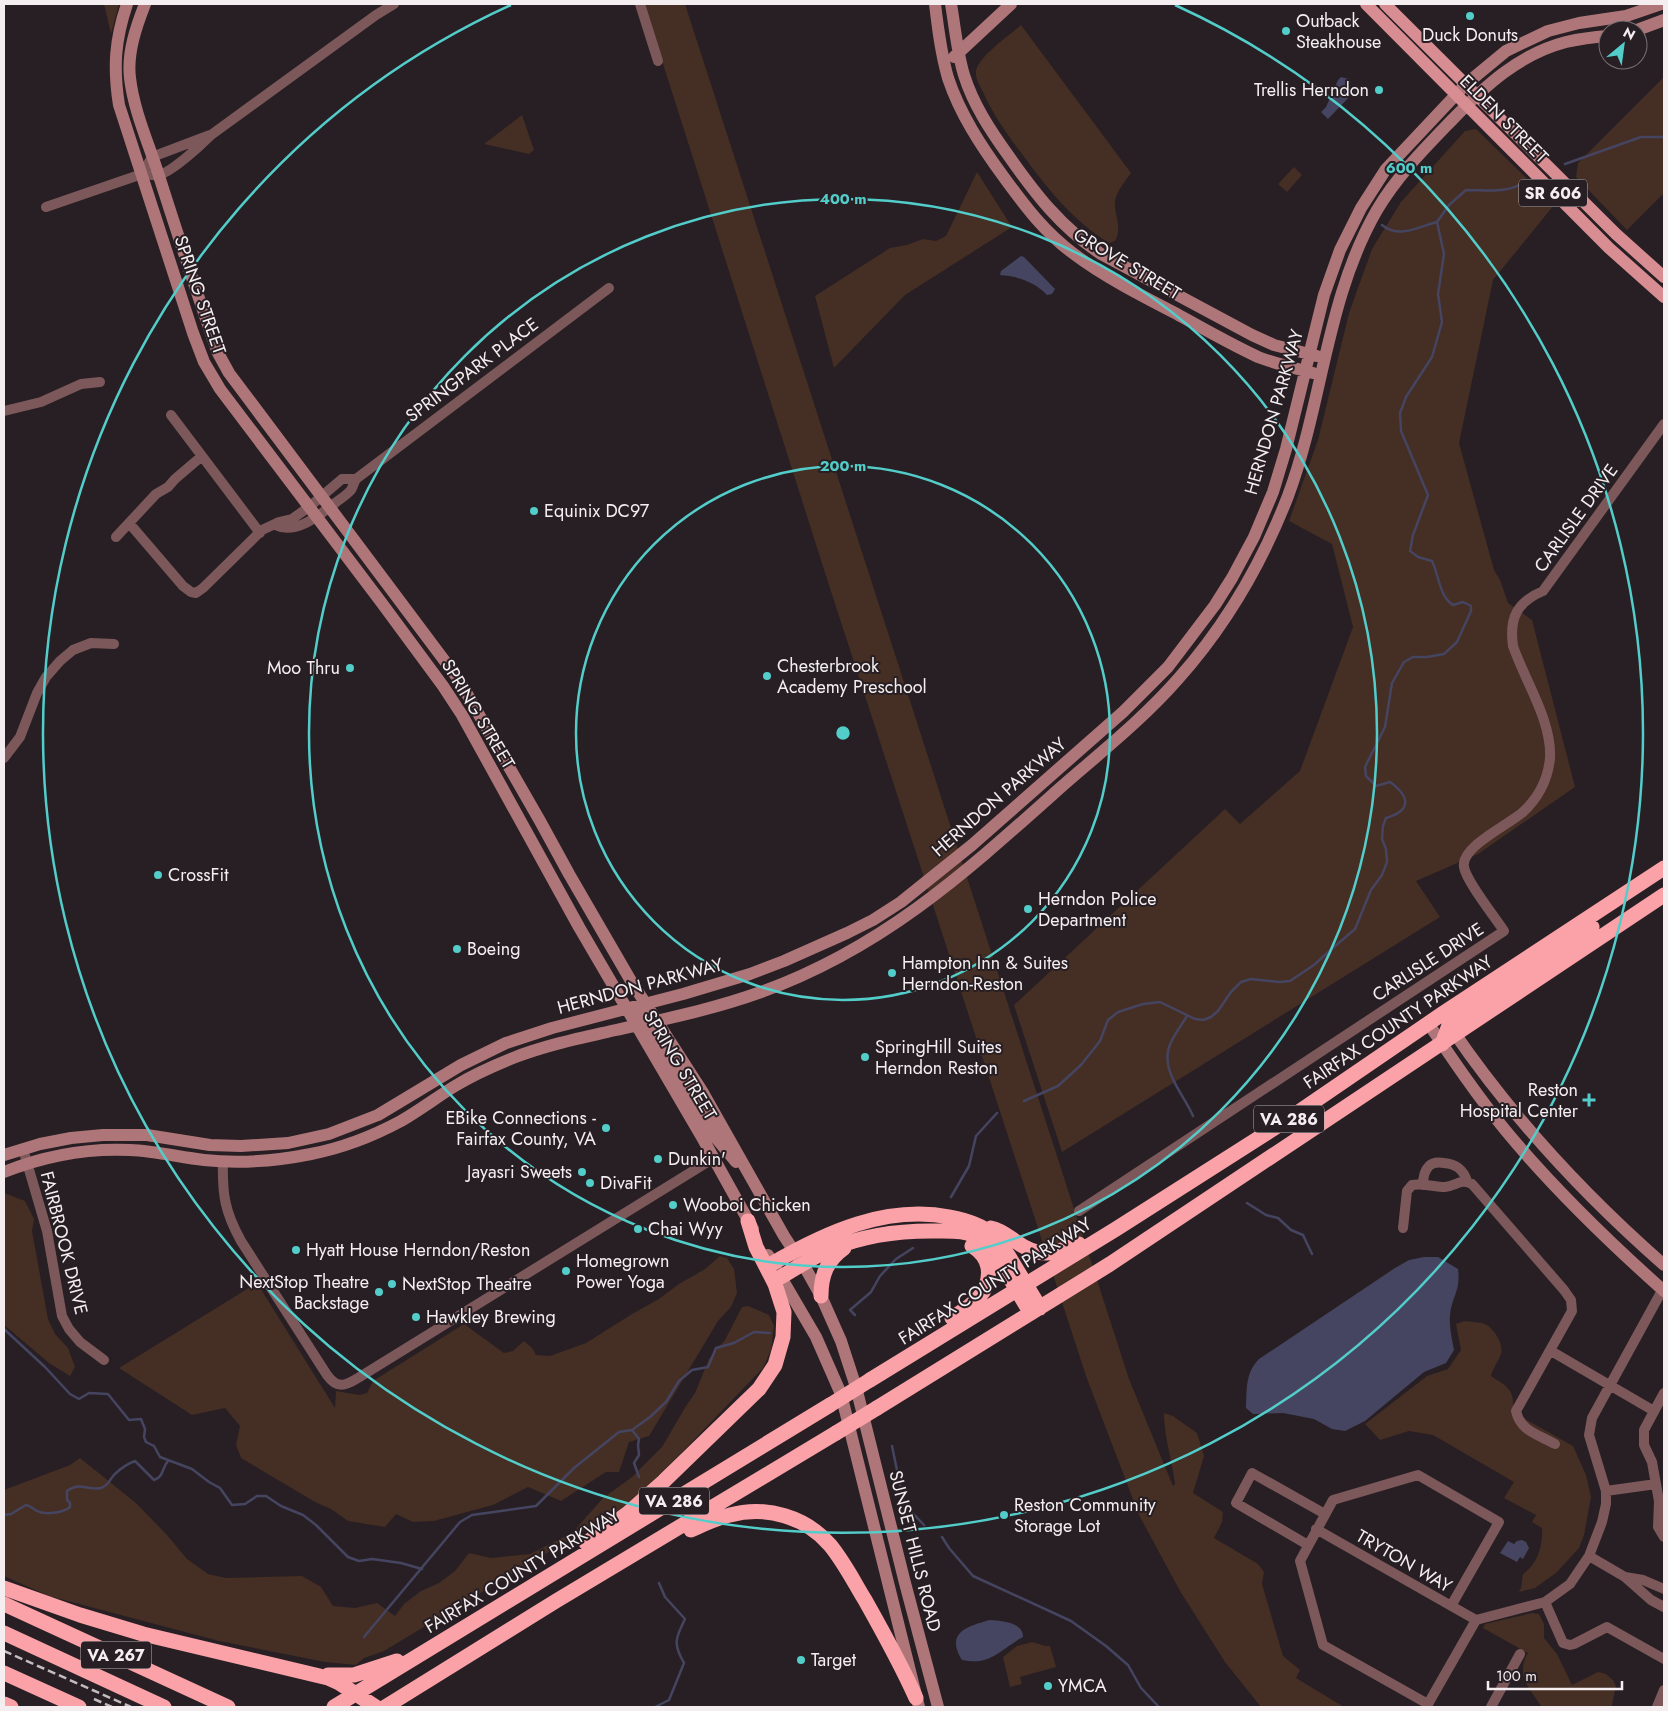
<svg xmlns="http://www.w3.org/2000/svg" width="1668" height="1711" font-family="Jost,sans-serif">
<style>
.green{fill:#452e24}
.water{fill:#454561}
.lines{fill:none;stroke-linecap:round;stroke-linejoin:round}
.stream{stroke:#454561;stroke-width:2.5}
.street{stroke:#7c585a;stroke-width:10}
.secondary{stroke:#af7679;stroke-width:12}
.primary{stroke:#d78d92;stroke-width:12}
.highway{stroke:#fba2a8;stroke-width:15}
.rail{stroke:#c3bdc0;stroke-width:2.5;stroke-dasharray:8 4;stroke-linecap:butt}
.highway-bridge{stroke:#fba2a8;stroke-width:15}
.ring{fill:none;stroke:#53cdca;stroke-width:2.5}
.poi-dot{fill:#53cdca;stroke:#271f23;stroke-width:2}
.labels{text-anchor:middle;stroke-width:4;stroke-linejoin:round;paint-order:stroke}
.shield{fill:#271f23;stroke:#b6b0b3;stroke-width:1}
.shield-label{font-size:16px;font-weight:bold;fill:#f4eef1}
.poi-label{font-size:18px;fill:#f4eef1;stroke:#271f23;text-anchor:start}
.street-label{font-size:18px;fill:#f4eef1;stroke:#271f23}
.centre{fill:#53cdca;stroke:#271f23;stroke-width:2.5}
.ring-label{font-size:15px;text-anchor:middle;font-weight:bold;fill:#53cdca;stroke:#271f23;stroke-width:4;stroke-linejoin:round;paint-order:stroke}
</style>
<rect width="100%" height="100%" fill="#271f23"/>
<path class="green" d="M104,4H119L111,34Z
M644,4H685L1129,1379L1173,1486L1175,1484C1172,1460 1164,1437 1164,1413L1173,1416L1197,1433L1204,1456L1193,1493L1223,1512L1222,1522L1214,1538L1258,1564L1264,1572L1262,1584L1283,1656L1300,1670L1296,1678L1344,1707H1261L1225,1662L1180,1591L1139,1515L1086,1376L827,579Z
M1021,25L1131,173C1126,180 1116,192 1115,201C1114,216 1123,227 1115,241L1109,243C1072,220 1047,188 1022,154C1007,134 993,115 983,92C980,86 975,78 976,71C978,57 1010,35 1021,25Z
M1664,77V193L1627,230L1576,177L1578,163Z
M522,115L534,150L529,154L484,144Z
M1476,129L1554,205L1493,280L1459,443L1494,570L1500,580L1508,603L1532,620L1575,787L1478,854L1416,881L1440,917L1062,1152L1014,1005L1225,809L1240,824L1300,771L1353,627L1332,544L1289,521L1318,440L1349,313L1372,249L1401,202L1465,131Z
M1294,167L1302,175L1287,192L1278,184Z
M977,172L1012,227L905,295L834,368L815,296L890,248L907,245L923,239L936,241L946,236Z
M4,1193L25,1201L34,1219L32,1231L48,1319L55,1334L68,1348L75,1367L70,1376L49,1363L4,1325Z
M720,1256L727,1258L734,1269L737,1293L731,1307L718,1321L649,1436L629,1442L619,1472H606L561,1501L528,1487L493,1505L434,1521L413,1522L396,1514L385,1527L348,1521L331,1509L315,1502L241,1458L236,1445L240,1426L225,1408L192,1415L119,1368L257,1283L335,1408L336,1391L359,1395L367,1393L373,1381L464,1324L504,1353L513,1351L524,1341L532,1348L536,1355L550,1356L586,1343L632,1314L659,1299L679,1284L705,1269Z
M748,1306L769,1315L774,1326L771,1350L763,1368L688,1446L632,1502L384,1651L364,1658L356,1665L325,1662L219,1641L49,1596L4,1576V1490L70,1465L80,1458L136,1503L167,1535L187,1559L208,1574L226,1578L302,1576L321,1587L333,1606L355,1608L377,1603L395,1616L404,1604L421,1591L439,1583L455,1571L469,1553L491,1558L530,1554L572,1533L603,1498L632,1477L662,1447L686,1406L695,1393L709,1359L725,1340L742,1307Z
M1465,1321C1471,1322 1479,1322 1485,1324C1494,1328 1504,1344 1501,1354C1498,1362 1493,1368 1491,1376C1504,1385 1514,1388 1513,1405L1525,1419L1573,1446L1586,1475L1591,1497L1584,1535L1579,1548L1556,1573L1535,1588L1519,1592L1521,1588L1523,1574C1538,1564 1543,1545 1542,1528L1532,1522L1536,1515L1504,1498L1514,1482L1433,1435L1409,1431L1380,1440L1365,1424L1427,1376L1448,1369L1461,1350L1456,1324Z
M1532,1613L1539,1614L1544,1624V1638L1557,1654L1572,1685L1598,1672L1606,1674L1613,1680L1616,1686L1612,1705L1614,1707H1542C1529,1688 1515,1675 1528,1653L1483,1628L1485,1624Z
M1032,1642L1046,1646H1050L1056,1667L1020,1677L1022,1684L1010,1687L1003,1657L1017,1646Z"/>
<path class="water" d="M1341,77L1349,79L1351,82L1348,85L1355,91L1328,119L1321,112L1326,107L1338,80Z
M1021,256L1024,257L1055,289L1052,294L1047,295C1035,282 1017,276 1000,275L1001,271Z
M1424,1257H1438L1458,1269C1461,1291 1452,1296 1450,1315C1449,1327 1452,1339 1454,1350L1446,1363L1424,1372L1365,1421L1345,1431L1332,1429L1314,1419L1283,1413L1253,1414L1246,1408C1247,1390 1245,1373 1259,1359L1395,1268L1409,1260Z
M1522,1540L1526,1542L1529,1548L1523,1559L1520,1557L1517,1562L1500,1553L1508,1541L1514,1544L1517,1541Z
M990,1620C1002,1621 1023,1622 1023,1637C999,1650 991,1666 962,1660C945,1633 967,1626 990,1620Z"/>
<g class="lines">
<path class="stream" d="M1565,164L1641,137H1664
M1382,225C1399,239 1418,227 1437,222
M1187,1016C1181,1026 1170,1039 1168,1051C1164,1075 1184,1095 1193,1116
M1024,1101L1058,1086L1081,1065L1100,1041L1108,1020L1118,1012L1143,1004L1160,1002L1195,1019L1203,1020L1211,1017L1218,1011L1231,992L1241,982L1251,979L1280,982L1290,981L1314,965L1326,954L1355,929L1371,890L1382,875L1387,862L1386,849L1382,839L1383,826L1386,818C1413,810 1409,796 1390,782L1376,786L1366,776L1365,767L1385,727L1392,683L1404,662L1413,657H1427L1444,654L1457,642L1471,611V606L1463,602L1453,605C1439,596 1439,575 1432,561L1418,557L1410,551L1413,535L1428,495L1401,431L1400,413L1406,397L1432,357L1442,322L1438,294L1444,254L1437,222L1449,205L1466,190C1490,190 1506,194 1527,181
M951,1197L969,1166L976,1136L997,1113
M1247,1203L1266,1215L1278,1218L1291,1230L1303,1235L1312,1254
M855,1315L850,1310L871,1292L880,1276L896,1259L913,1248
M4,1329L45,1367L70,1394L79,1399L89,1393L108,1394L129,1420L141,1419L145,1429L144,1437L146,1442L154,1446L160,1457L192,1469L209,1482L220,1488L232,1505L245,1504L257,1496H266L281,1506L303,1515L316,1525L348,1557L359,1561L372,1559L401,1563L422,1569
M632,1430L639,1439L638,1445L639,1455L634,1463L639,1477
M892,1446L904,1504L924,1525
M4,1515L11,1514L26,1505C31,1506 33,1509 37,1511C45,1515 63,1513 70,1507V1503L67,1500V1491C81,1481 87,1491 101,1488C109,1486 110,1478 115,1474C121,1468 127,1464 135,1461L154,1480C164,1477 162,1467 168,1461
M942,1537L949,1548L973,1576L1071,1621L1106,1646L1128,1665L1141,1688L1159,1707
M364,1637L460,1522L472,1515L536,1506L574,1468L619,1432L632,1430L650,1417L666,1402L679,1381L692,1370L708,1367L716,1348L734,1343L754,1332L770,1333
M655,1707L669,1700L684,1663C673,1644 675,1639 685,1619L665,1597L659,1583"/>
<path class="street" d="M640,4L658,61
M142,174L152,157L210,135
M46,207L142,174C147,174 153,176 158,175C171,173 201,145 211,135L376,15L394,4
M4,411L41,402L81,384L100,382
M171,415L260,533
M129,523L183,586L191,592L196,593L203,588L262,530L279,522L292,519L309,507L342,479H356
M275,525C296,535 320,515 335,503C340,499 347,495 351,490C353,487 354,482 356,479L609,288
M116,537L156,494L168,487L175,479L202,456
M4,758L20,737L37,693L46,677L60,661L73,650L91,643L114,644
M23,1149L47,1231L62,1316L69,1329L80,1342L104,1360
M223,1161C222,1195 225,1212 241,1241L327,1375C337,1389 345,1386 358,1378L714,1158
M1423,1185C1423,1178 1424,1171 1429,1166C1433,1162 1438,1162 1444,1163C1456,1164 1463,1169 1467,1181
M1079,1211L1504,931C1495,917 1466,881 1464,867C1460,847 1510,824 1523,812C1538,798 1548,779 1550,758C1552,721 1525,681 1513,646C1509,618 1517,602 1543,591L1664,424
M1403,1228L1407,1191L1412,1185C1423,1183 1434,1187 1445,1187C1456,1186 1461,1178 1472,1184L1564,1290L1571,1300L1572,1311L1516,1411C1520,1431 1539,1435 1555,1444
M1551,1351L1654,1411
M1664,1393L1644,1430V1445L1652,1462L1659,1501L1658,1527L1664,1537
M1606,1491L1656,1484
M1316,1529L1476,1620
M1308,1545L1236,1503L1252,1473L1325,1514
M1589,1556L1625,1577L1651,1600L1664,1607
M1625,1577L1643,1580L1664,1589
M1545,1602L1563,1643L1570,1645L1574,1644L1607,1627L1664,1659
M1428,1704L1323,1645L1300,1561L1333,1500L1418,1475L1499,1522L1451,1606
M1428,1707V1704L1476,1620L1545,1602L1570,1584L1589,1556L1602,1522L1606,1504V1491L1589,1435L1592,1418L1664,1287
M1491,1707L1520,1654
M1657,1707L1664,1690"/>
<path class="secondary" d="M127,4C115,40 113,67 119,105L193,333L204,362L220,389L381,602L443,686L462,715L579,927L703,1139L753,1229
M145,4C136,27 127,53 130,78C134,112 149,144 159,176C178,235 197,295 218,353L229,373L459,680L540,821L569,874L631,981L702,1091L784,1236L807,1271L821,1296L841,1341L856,1387L905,1583L938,1707
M935,4C938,29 941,54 948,78C960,114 981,146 1003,176C1024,205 1045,233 1074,254C1103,276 1142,296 1175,313C1202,328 1230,344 1258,357C1276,364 1295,368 1313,373
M951,4C955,27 957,52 964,75C973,104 990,130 1008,155C1036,195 1061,227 1101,254L1252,335L1274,345L1317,356
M1637,30L1664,20
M954,57L1011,4
M637,1007L716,1138L736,1162
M1428,1023C1453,1060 1478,1097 1506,1131C1554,1189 1608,1241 1664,1291
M1451,1028C1511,1116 1584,1195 1664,1265
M4,1155L40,1144L71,1138L103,1135H147L210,1145L241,1146L288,1143L329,1134L378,1115L461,1065L506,1043L552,1028L683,994L750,974L784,961L847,933L873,920L901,902L972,845L1123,712L1168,667L1215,605L1232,578L1254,537L1273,492L1286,449L1324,295L1340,250L1361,208L1386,169L1466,84L1506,51L1548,31L1579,23L1626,16L1661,4
M4,1172C44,1156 87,1148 130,1150C155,1151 179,1157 204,1160C240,1164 276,1161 311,1154C342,1148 373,1136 401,1121C420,1110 437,1097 455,1086C473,1075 493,1066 513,1058C546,1045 581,1038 616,1030C665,1019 714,1009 761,992C883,948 966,872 1060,788C1100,753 1143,719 1178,679C1226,625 1262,563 1288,496C1323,402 1326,298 1377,210C1397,176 1425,148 1452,120C1485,86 1519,54 1566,42C1579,39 1594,37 1608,36
M768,1255L816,1337L841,1394L919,1707"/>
<path class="primary" d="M1366,4L1609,248L1664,297
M1385,4L1616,234L1664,277"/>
<path class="highway" d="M1442,1044L1449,1025L1592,927
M991,1228C1001,1230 1008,1236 1015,1241C1040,1259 1053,1254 1079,1244
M773,1263C827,1232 886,1205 950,1217C966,1220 980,1224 992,1234C999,1240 1003,1248 1008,1255C1019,1273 1029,1290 1040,1308
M781,1277C797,1267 814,1257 831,1249C862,1236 897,1231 931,1231C949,1231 968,1229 982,1241C999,1255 1018,1294 1031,1313
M821,1296C821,1275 827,1260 844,1248
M952,1318C971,1306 992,1293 988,1267C986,1258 980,1251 972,1246
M870,1380L1116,1229L1287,1120L1442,1014L1664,868
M877,1408L1110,1264L1664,895
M691,1530C704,1524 716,1518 730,1515C766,1505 806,1517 830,1545C844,1562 854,1582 865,1600C883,1632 901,1664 916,1698
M586,1543L628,1513L664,1481L759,1389L775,1365L783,1337L784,1312L775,1284L756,1247L748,1221
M4,1588L80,1615L143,1634L328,1678L339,1683L376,1707
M4,1604L228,1707
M4,1633L164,1707
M4,1673L79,1707
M328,1675H354L397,1661
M4,1704L11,1707
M334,1707L830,1405
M385,1707L556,1601L836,1433"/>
<path class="rail" d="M4,1651L131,1707
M94,1699L112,1707"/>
<path class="highway-bridge" d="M830,1405L870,1380
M836,1433L877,1408"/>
</g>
<g class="ring">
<circle cx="843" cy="733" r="267"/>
<circle cx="843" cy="733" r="534"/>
<path d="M1175 5A800 800 0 1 1 511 5"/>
</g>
<g class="poi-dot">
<circle cx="1470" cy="16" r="5"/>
<circle cx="1286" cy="31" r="5"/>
<circle cx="1379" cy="90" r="5"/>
<circle cx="534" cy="511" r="5"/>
<circle cx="350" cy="668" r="5"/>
<circle cx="767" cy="676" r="5"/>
<circle cx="158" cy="875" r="5"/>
<circle cx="1028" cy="909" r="5"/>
<circle cx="457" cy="949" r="5"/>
<circle cx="892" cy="973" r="5"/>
<circle cx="865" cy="1057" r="5"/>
<path d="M1586.5 1092.5h5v5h5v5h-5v5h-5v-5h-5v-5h5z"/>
<circle cx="606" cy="1128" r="5"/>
<circle cx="658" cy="1159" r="5"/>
<circle cx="582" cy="1172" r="5"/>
<circle cx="590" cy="1183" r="5"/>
<circle cx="673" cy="1205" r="5"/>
<circle cx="638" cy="1229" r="5"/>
<circle cx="296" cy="1250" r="5"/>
<circle cx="566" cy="1271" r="5"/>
<circle cx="392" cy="1284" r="5"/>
<circle cx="379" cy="1292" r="5"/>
<circle cx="416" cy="1317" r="5"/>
<circle cx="1004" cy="1515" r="5"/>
<circle cx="801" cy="1660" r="5"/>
<circle cx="1048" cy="1686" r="5"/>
</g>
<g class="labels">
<g class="shield">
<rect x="1519" y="179.5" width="68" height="27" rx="4"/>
<rect x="1254" y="1105.5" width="70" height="27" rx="4"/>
<rect x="639" y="1487.5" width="70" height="27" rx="4"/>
<rect x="81" y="1641.5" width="70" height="27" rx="4"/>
</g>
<g class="shield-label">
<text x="1553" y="199">SR 606</text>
<text x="1289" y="1125">VA 286</text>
<text x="674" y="1507">VA 286</text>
<text x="116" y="1661">VA 267</text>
</g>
<g class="poi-label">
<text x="1296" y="27">Outback<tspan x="1296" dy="21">Steakhouse</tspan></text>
<text x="1470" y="41" text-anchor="middle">Duck Donuts</text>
<text x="1369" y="96" text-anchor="end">Trellis Herndon</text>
<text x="544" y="517">Equinix DC97</text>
<text x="777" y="672">Chesterbrook<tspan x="777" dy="21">Academy Preschool</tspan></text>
<text x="340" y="674" text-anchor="end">Moo Thru</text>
<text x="168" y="881">CrossFit</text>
<text x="1038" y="905">Herndon Police<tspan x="1038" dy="21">Department</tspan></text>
<text x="467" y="955">Boeing</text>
<text x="902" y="969">Hampton Inn &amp; Suites<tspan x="902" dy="21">Herndon-Reston</tspan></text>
<text x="875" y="1053">SpringHill Suites<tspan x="875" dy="21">Herndon Reston</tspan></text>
<text x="1578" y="1096" text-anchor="end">Reston<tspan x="1578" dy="21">Hospital Center</tspan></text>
<text x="596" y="1124" text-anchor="end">EBike Connections -<tspan x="596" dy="21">Fairfax County, VA</tspan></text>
<text x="668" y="1165">Dunkin'</text>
<text x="572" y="1178" text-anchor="end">Jayasri Sweets</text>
<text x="600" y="1189">DivaFit</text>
<text x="683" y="1211">Wooboi Chicken</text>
<text x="648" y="1235">Chai Wyy</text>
<text x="306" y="1256">Hyatt House Herndon/Reston</text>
<text x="576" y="1267">Homegrown<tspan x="576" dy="21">Power Yoga</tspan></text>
<text x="369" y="1288" text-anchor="end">NextStop Theatre<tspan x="369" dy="21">Backstage</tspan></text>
<text x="402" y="1290">NextStop Theatre</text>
<text x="426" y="1323">Hawkley Brewing</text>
<text x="1014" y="1511">Reston Community<tspan x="1014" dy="21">Storage Lot</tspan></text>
<text x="811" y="1666">Target</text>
<text x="1058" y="1692">YMCA</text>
</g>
<g class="street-label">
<text transform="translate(1504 119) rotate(45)" y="6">ELDEN STREET</text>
<text transform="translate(1127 264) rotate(31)" y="6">GROVE STREET</text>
<text transform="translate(200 295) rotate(71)" y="6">SPRING STREET</text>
<text transform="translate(472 370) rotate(-37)" y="6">SPRINGPARK PLACE</text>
<text transform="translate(1274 412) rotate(-74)" y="6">HERNDON PARKWAY</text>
<text transform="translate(1576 518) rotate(-54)" y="6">CARLISLE DRIVE</text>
<text transform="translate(478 714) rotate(59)" y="6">SPRING STREET</text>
<text transform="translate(999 797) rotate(-41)" y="6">HERNDON PARKWAY</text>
<text transform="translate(1428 962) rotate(-33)" y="6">CARLISLE DRIVE</text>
<text transform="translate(640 986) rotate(-15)" y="6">HERNDON PARKWAY</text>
<text transform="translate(1398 1022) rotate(-34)" y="6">FAIRFAX COUNTY PARKWAY</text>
<text transform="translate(680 1065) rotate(59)" y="6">SPRING STREET</text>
<text transform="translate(64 1243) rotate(76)" y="6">FAIRBROOK DRIVE</text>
<text transform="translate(995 1281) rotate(-32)" y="6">FAIRFAX COUNTY PARKWAY</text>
<text transform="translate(915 1551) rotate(76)" y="6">SUNSET HILLS ROAD</text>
<text transform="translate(1404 1561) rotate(30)" y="6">TRYTON WAY</text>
<text transform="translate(522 1571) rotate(-31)" y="6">FAIRFAX COUNTY PARKWAY</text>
</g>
</g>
<circle cx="843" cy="733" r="8" class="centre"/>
<g class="ring-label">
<text x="1409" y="173">600 m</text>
<text x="843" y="204">400 m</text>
<text x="843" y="471">200 m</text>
</g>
<rect width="1668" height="1711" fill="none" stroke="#f4eef1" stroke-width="10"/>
<g transform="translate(1623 45) rotate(29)"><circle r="24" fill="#271f23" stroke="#797275"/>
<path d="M0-4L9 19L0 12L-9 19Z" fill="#53cdca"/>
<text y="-8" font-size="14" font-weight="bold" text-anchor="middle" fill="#f4eef1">N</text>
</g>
<path d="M1488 1681v8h134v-8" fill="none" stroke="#f4eef1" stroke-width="2.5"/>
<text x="1496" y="1681" font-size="15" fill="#f4eef1" stroke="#271f23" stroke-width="4" paint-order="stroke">100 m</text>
</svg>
